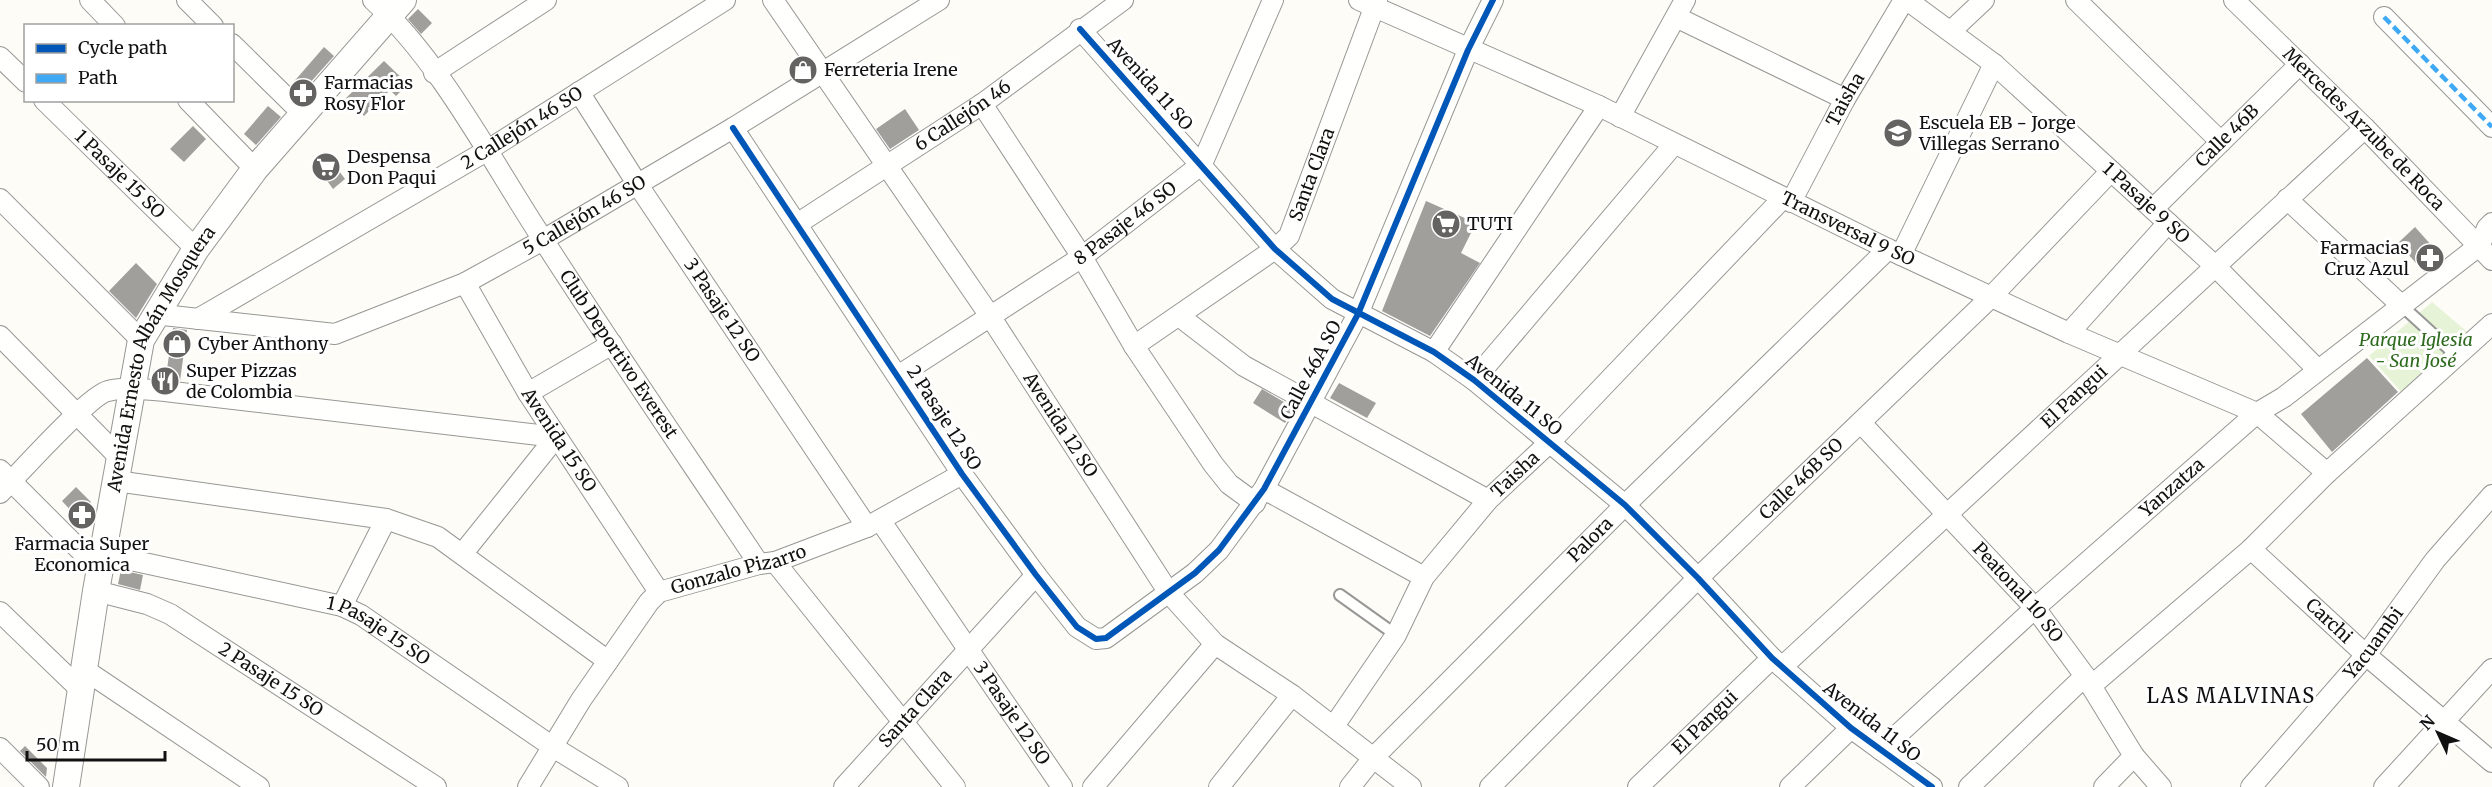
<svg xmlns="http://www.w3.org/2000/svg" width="2492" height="787" font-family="Merriweather,serif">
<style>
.green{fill:#e7f3d7}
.building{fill:#a19f9c}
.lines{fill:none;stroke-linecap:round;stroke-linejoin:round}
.service-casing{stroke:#979795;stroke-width:14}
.minor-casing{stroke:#979795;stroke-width:22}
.tertiary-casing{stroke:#979795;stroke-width:28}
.service{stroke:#fffffe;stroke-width:10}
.minor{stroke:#fffffe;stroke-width:20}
.tertiary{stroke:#fffffe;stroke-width:26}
.quiet{stroke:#3fa9f5;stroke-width:4.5;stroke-dasharray:9 4.5;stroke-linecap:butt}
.cycleway-casing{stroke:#fff;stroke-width:10}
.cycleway{stroke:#0057b8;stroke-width:6}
.labels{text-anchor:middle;stroke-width:6;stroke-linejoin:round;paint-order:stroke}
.poi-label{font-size:18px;fill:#111;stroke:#fff;text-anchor:start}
.street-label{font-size:18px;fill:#111;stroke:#fff}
.park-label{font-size:18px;font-style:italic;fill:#2f6b1f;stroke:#fff}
.neighbourhood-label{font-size:20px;letter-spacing:1.5px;fill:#111;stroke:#fff}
</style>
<rect width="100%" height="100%" fill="#fdfcf7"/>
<path class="green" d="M2432,302L2472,336L2404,395L2369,356Z"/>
<path class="building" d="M418,9L432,23L421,34L408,19Z
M324,47L334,56L300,94L291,85Z
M384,61L408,84L396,96L390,90L364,116L346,98Z
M268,106L281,117L256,145L244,134Z
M905,109L919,130L890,149L876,129Z
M193,126L206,139L184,162L170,149Z
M325,152L345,179L333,189L313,161Z
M1426,201L1476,223L1461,253L1480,263L1430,336L1382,311Z
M2415,227L2441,256L2424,272L2398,243Z
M136,263L157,284L136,318L109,291Z
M173,328L187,330L180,381L159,378L161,368L167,369Z
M2367,358L2398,392L2332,452L2301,414Z
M1339,383L1376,403L1367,418L1330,398Z
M1262,389L1294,408L1285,423L1253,403Z
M76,487L91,502L87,528L62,501Z
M121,570L143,575L140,590L118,584Z
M25,746L47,768L46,777L20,751Z"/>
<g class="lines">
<g class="service-casing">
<path id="service" d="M2401,305L2458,357
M1340,595L1396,635"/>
</g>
<g class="minor-casing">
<g id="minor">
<path d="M90,0L115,26"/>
<path d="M187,0L213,26"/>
<path id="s1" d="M373,0C442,63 493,164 544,241C614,350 687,456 759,564"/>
<path id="s2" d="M773,0L990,316L1169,593L1215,644L1292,695L1411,787"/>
<path id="s3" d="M1359,0L1599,106L1888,249L2069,333L2257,413L2327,473"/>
<path id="s4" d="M1907,0L1994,64L2214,265L2318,370"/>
<path d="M2076,0L2221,142"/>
<path id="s5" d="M2234,0L2365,128L2492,260"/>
<path d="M1676,17L1845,99"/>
<path d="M2384,17L2492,127"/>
<path d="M1080,29L1275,249L1332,299L1434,352L1474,380L1625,505L1698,578L1772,658L1851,728L1932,787"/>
<path d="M1951,31L1984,0"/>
<path d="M232,44L303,114"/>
<path d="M0,57L26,82"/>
<path d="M434,73L546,0"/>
<path id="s6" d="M579,92L638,185L867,527"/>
<path id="s7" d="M44,100L196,249"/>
<path d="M188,100L255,169"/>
<path d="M982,104L1082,257L1134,346L1213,464L1229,484L1255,503"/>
<path d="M1620,117L1685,0"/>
<path d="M733,128L962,474L1036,575L1077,627L1096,639L1106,638L1195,573L1219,550L1264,489L1358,314L1468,50L1493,0"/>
<path d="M0,199L141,340"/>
<path d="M2287,199L2401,305"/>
<path id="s8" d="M1791,202L1845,99L1904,0"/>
<path id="s9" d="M2153,209L2300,64"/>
<path id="s10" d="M797,224L982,104L1123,0"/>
<path d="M1901,255L1994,64"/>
<path id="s11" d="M465,283L528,393L659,592"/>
<path id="s12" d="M154,314L335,334L465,283L543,240L733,128L939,0"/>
<path d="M1179,316L1244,366L1488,500"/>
<path id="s13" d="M198,319L488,150L725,0"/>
<path d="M2069,333L2168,223"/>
<path d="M0,336L120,458"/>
<path id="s14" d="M1134,346L1275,249L1289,236L1377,0"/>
<path d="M1434,352L1599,106"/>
<path id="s15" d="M898,376L1082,257L1202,164L1273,0"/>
<path d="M1474,380L1674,144"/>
<path d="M528,393L612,344"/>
<path id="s16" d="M1861,423L2035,608L2085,676L2134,756L2161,787"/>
<path d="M0,470L100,570"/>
<path d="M116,481L386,519L438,537L608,661"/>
<path d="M1264,489L1424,577"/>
<path d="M0,493C18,475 89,395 108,391C128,386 152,390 173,392L556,437"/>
<path id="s17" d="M880,520L1062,787"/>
<path id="s18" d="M2251,549L2366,655L2492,762"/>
<path d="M463,553L556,437"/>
<path id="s19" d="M103,554L342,606L361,615L553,747L618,787"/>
<path d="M775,562L955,787"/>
<path id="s20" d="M96,591L147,604L170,614L436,787"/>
<path d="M342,606L386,519"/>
<path d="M0,612L82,691"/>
<path id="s21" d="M1782,667L2365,128"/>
<path d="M85,670L259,787"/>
<path d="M2091,686L2251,549L2327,473L2492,324"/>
<path id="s22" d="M1334,726L1396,635L1424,577L1488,500L1549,443L1783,198"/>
<path d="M0,748L39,787"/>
<path id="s23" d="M1881,750L2035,608L2257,413L2284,397L2480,245L2487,228L2492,223"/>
<path id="s24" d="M528,787L581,700L649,602L659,592L759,564L775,562L867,527L962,474"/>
<path id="s25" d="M844,787L1036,575"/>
<path d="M1093,787L1215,644"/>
<path d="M1219,787L1292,695"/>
<path id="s26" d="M1350,787L1374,757L1625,505L1888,249"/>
<path id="s27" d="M1490,787L1698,578L1991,297L2111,171"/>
<path id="s28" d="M1638,787L1772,658"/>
<path d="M1790,787L1851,728"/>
<path d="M1969,787L2085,676"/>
<path d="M2104,787L2134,756"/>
<path id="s29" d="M2251,787L2366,655L2435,560L2492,495"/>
<path d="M2384,787L2492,669"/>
</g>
</g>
<g class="tertiary-casing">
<g id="tertiary">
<path id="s30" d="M66,787L96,591L141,340L196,249L255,169L403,0"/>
</g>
</g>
<use href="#service" class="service"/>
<use href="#minor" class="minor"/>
<use href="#tertiary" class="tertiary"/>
<path class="quiet" d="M2384,17L2492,127"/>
<g class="cycleway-casing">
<path id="cycleway" d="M1080,29L1275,249L1332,299L1434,352L1474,380L1625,505L1698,578L1772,658L1851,728L1932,787
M733,128L962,474L1036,575L1077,627L1096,639L1106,638L1195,573L1219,550L1264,489L1358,314L1468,50L1493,0"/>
</g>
<use href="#cycleway" class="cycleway"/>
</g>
<defs>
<g id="shop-disc" transform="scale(1.5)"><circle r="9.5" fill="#646362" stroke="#fff"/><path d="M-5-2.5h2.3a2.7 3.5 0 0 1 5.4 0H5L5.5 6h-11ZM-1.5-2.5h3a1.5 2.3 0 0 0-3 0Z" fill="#fff"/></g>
<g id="pharmacy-disc" transform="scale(1.5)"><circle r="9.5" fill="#646362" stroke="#fff"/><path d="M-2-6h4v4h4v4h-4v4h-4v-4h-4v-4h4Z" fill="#fff"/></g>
<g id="school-disc" transform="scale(1.5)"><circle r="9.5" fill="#646362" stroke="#fff"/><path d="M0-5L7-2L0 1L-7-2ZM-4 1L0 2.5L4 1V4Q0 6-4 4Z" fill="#fff"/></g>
<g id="supermarket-disc" transform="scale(1.5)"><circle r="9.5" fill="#646362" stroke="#fff"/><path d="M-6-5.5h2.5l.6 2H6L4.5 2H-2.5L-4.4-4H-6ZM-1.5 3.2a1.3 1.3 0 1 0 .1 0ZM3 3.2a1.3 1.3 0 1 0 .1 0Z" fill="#fff"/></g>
<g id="restaurant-disc" transform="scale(1.5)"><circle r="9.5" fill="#646362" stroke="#fff"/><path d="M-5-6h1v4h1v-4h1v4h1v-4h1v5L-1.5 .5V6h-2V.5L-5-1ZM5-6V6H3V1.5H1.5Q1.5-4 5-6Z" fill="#fff"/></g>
</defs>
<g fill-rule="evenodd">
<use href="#shop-disc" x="803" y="70"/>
<use href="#pharmacy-disc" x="303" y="93"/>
<use href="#school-disc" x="1898" y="133"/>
<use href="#supermarket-disc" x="326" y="167"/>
<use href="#supermarket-disc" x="1446" y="224"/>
<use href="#pharmacy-disc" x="2430" y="258"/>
<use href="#shop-disc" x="177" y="344"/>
<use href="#restaurant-disc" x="165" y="381"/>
<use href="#pharmacy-disc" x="82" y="515"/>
</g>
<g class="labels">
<g class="poi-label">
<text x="824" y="76">Ferreteria Irene</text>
<text x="324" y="89">Farmacias<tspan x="324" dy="21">Rosy Flor</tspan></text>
<text x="1919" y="129">Escuela EB - Jorge<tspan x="1919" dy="21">Villegas Serrano</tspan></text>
<text x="347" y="163">Despensa<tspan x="347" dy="21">Don Paqui</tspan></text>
<text x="1467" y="230">TUTI</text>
<text x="2409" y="254" text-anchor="end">Farmacias<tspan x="2409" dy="21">Cruz Azul</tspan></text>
<text x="198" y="350">Cyber Anthony</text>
<text x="186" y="377">Super Pizzas<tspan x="186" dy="21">de Colombia</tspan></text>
<text x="82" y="550" text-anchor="middle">Farmacia Super<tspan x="82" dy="21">Economica</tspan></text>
</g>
<g class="street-label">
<text transform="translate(1150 84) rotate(48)" y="6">Avenida 11 SO</text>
<text dy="6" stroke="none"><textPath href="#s8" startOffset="116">Taisha</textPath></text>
<text dy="6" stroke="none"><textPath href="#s10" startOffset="198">6 Callejón 46</textPath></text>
<text dy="6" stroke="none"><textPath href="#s13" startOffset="376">2 Callejón 46 SO</textPath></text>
<text dy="6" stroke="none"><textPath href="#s5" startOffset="183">Mercedes Arzube de Roca</textPath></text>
<text dy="6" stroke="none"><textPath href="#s9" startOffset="104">Calle 46B</textPath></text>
<text dy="6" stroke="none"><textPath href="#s14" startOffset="256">Santa Clara</textPath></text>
<text dy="6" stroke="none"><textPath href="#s7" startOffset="106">1 Pasaje 15 SO</textPath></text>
<text dy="6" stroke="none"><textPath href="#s4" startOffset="314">1 Pasaje 9 SO</textPath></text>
<text dy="6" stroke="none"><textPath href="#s12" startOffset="459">5 Callejón 46 SO</textPath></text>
<text dy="6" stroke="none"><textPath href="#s15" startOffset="274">8 Pasaje 46 SO</textPath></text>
<text dy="6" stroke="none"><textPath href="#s3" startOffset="540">Transversal 9 SO</textPath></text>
<text dy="6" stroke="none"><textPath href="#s6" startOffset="261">3 Pasaje 12 SO</textPath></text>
<text dy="6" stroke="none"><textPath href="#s1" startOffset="432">Club Deportivo Everest</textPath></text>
<text dy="6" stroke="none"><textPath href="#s30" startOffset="442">Avenida Ernesto Albán Mosquera</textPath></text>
<text transform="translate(1311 370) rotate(-62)" y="6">Calle 46A SO</text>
<text transform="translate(1514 395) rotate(39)" y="6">Avenida 11 SO</text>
<text dy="6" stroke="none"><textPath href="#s21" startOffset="398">El Pangui</textPath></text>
<text transform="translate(944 418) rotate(57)" y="6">2 Pasaje 12 SO</text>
<text dy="6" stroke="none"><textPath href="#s2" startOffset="513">Avenida 12 SO</textPath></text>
<text dy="6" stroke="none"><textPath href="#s11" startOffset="183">Avenida 15 SO</textPath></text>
<text dy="6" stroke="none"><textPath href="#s22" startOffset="312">Taisha</textPath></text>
<text dy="6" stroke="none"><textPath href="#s27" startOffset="438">Calle 46B SO</textPath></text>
<text dy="6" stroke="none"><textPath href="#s23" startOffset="392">Yanzatza</textPath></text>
<text dy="6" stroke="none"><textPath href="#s26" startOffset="345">Palora</textPath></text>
<text dy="6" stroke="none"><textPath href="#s24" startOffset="318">Gonzalo Pizarro</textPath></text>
<text dy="6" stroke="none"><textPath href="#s16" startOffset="231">Peatonal 10 SO</textPath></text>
<text dy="6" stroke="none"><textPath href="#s18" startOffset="106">Carchi</textPath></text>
<text dy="6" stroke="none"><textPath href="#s19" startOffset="288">1 Pasaje 15 SO</textPath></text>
<text dy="6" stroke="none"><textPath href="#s29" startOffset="189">Yacuambi</textPath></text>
<text dy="6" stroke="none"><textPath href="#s20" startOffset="198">2 Pasaje 15 SO</textPath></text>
<text dy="6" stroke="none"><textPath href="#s25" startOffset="106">Santa Clara</textPath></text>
<text dy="6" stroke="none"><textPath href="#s17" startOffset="234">3 Pasaje 12 SO</textPath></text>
<text dy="6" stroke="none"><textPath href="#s28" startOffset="93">El Pangui</textPath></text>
<text transform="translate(1872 722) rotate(38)" y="6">Avenida 11 SO</text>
</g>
<g class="park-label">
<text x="2416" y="346">Parque Iglesia<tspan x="2416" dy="21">- San José</tspan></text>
</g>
<g class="neighbourhood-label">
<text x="2231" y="703">LAS MALVINAS</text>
</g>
</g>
<rect x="24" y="24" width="210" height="78" fill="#ffffff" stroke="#a0a0a0" stroke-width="1.5"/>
<rect x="36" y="44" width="30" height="9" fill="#0057b8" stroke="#a0a0a0" stroke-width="1.5"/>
<text x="78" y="54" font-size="18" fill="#111111">Cycle path</text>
<rect x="36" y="74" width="30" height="9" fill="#3fa9f5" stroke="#a0a0a0" stroke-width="1.5"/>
<text x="78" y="84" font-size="18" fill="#111111">Path</text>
<g transform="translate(2438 733) rotate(314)" stroke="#ffffff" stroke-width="4.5" paint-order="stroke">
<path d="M0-4.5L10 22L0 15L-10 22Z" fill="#111111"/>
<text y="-9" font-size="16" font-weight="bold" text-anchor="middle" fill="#111111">N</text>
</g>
<path d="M27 751v9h138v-9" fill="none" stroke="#111111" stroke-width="3"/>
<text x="36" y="751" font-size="18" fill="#111111" stroke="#ffffff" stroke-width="4.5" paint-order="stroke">50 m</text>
</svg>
